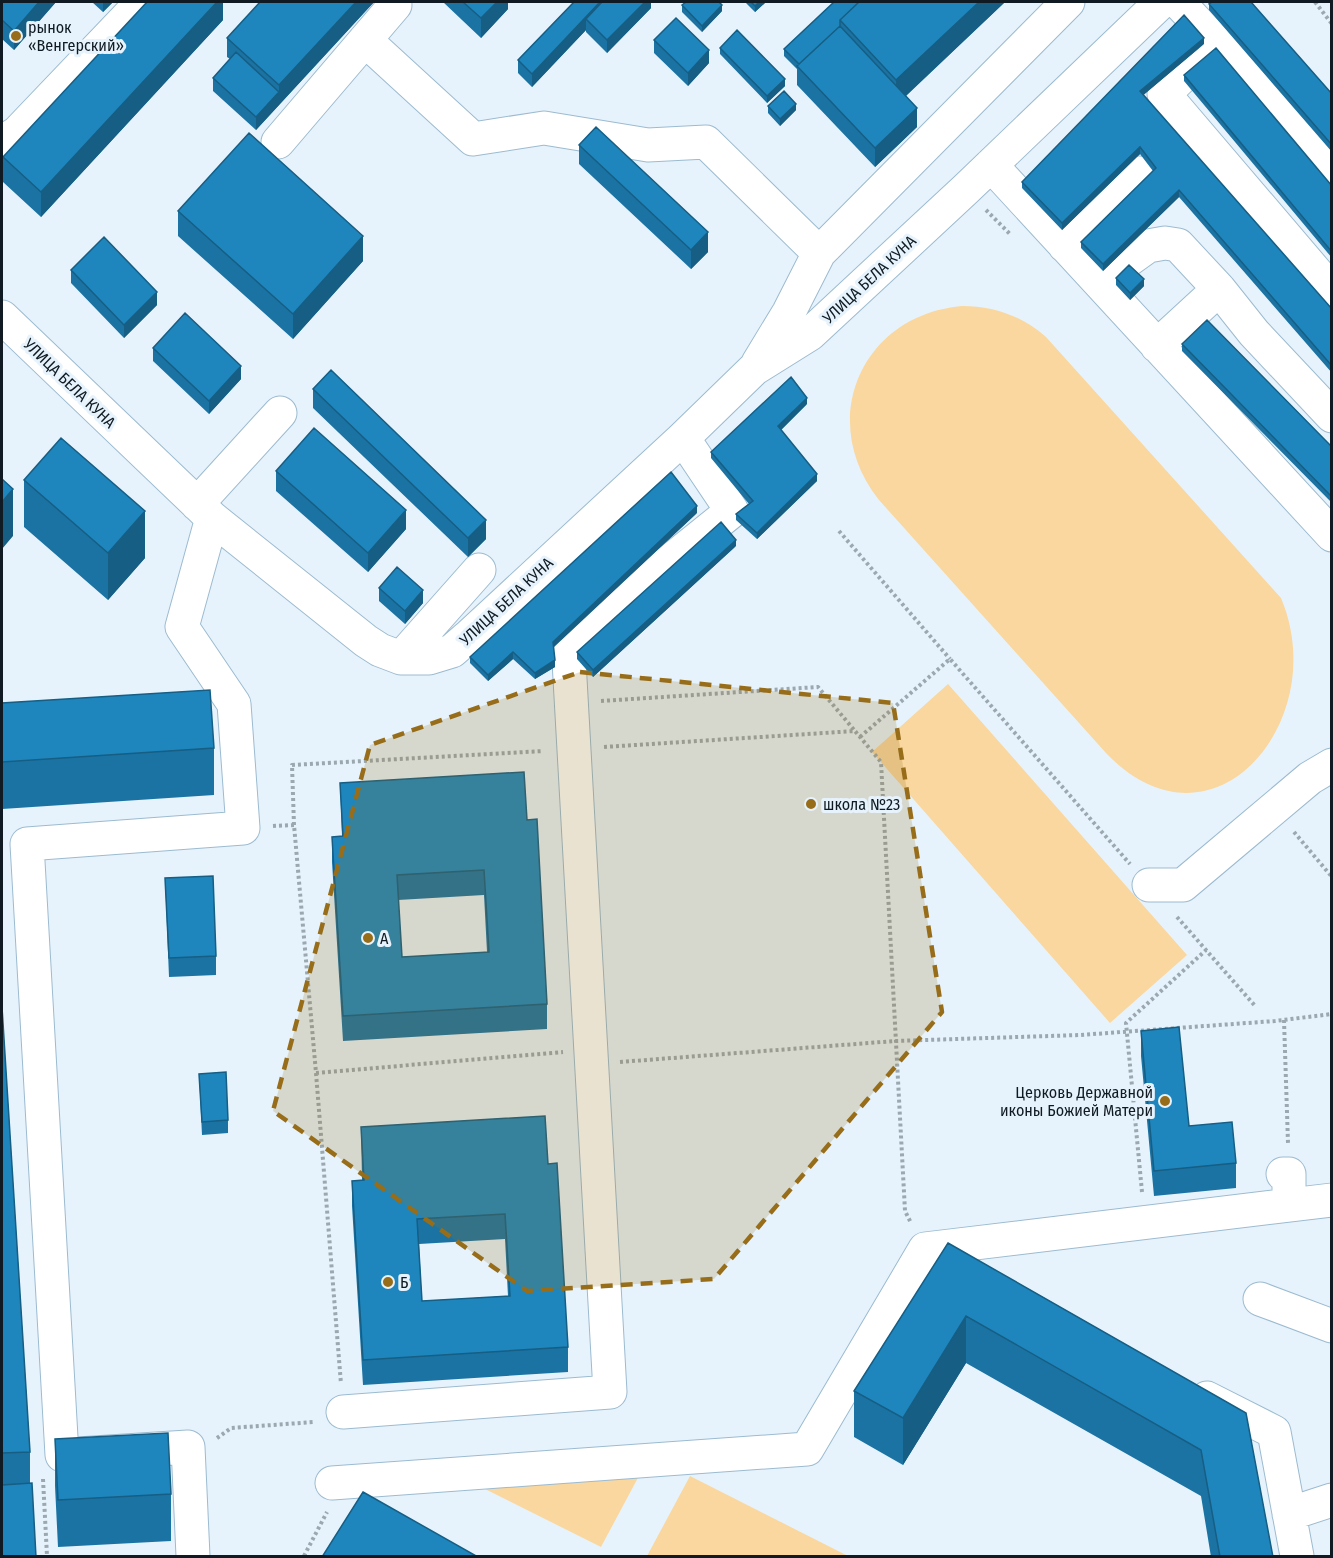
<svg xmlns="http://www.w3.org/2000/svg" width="1333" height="1558" font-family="'Fira Sans Condensed',sans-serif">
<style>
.green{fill:#f9d79f}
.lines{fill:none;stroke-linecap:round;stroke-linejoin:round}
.minor-casing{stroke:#9cbbd0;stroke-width:35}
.path{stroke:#9ca8b0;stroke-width:4;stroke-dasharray:3 3;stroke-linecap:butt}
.minor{stroke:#fff;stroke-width:33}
.wall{fill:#1b73a3;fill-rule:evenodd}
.shaded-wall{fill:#165e84}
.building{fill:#1f86bd;stroke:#165e84;stroke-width:1.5;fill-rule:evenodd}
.marked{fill:#976d19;fill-opacity:0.2;stroke:#976d19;stroke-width:4.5;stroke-dasharray:12 8;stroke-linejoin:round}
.poi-dot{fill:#976d19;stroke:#e7f3fc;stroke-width:2}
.labels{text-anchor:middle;stroke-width:6;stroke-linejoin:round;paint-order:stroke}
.poi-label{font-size:16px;fill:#0f1a22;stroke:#e7f3fc;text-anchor:start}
.street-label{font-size:16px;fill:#0f1a22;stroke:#e7f3fc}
</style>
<rect width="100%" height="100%" fill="#e7f3fc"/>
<path class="green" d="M962,306C994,306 1022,316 1046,337L1281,598C1333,721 1212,864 1106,753L879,500C816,421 861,315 962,306Z
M948,684L1187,955L1110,1023L872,752Z
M640,1474L601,1547L481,1487Z
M690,1476L848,1556H647Z"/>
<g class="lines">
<g class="minor-casing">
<path id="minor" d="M1178,2L1217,43L1332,176
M365,40L473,139L544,128L648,145L706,142L819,253
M1217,43L1164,94L1332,291
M2,142L17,133L142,2
M278,142L395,5
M991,165L1332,535
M1065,246L1139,173
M1120,266L1148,246L1165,243L1178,245L1219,289
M2,317L212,518L366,641L380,650L401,658H429L452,651L468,637L683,438L754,369L810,334L966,189L1161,2
M1157,346L1219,289L1254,333L1332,416
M758,363L789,312L819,253L1068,2
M197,504L280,413
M401,658L479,570
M1149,885H1183L1310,778L1332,765
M1283,1174H1289V1205
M1260,1299L1332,1326
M1207,1398L1274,1432L1297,1556
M343,1412L610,1392L568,643L732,511L683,438
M332,1483L807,1449L925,1249L1332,1200
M1289,1514L1332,1500
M193,1556L188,1447L62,1455L27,844L243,828L234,704L182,627L212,518"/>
</g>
<path class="path" d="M1315,2L1332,24
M986,210L1010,234
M839,531L950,659
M601,701L818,687L855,731
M860,737L950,659L1130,864
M604,747L855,731L881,762L905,1211L911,1223
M294,825L292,765L543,751
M273,826L294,825L316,1073L563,1052
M1294,832L1332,877
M1177,917L1256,1007
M1284,1020L1288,1143
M620,1062L895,1041L1080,1035L1275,1021L1332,1014
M316,1073L341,1384
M1142,1192L1126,1023L1206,950
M217,1438L231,1428L314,1422
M43,1479L47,1556
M304,1556L327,1512"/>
<use href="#minor" class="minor"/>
</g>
<path class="wall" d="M2,2H56L14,50L2,39Z
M92,2H113L103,12Z
M223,2V20L41,217L3,182V157Z
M374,2L256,130L213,91V78L230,59L227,57V38Z
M443,2H508V9L481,38Z
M574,2H651V8L607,53L586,32V30L532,87L518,73V60Z
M745,2H766L755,12Z
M834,2H1005L906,96L917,127L875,167L797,85V69L784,56V49Z
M1209,4L1332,94V152L1209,10Z
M682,5L722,11L702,32L682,12Z
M654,40L709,63L688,86L654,53Z
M1204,44L1143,95L1332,309V373L1179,197L1103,271L1081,248V242L1153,171L1140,154L1062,230L1022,188V182Z
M720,48L785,86L767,103L720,54Z
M1184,75L1332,186V258L1184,81Z
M768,106L796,110L780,126L768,113Z
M579,145L708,252L691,269L579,164Z
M178,211L363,261L293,339L178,236Z
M71,270L157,305L124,338L71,283Z
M1116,278L1144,286L1130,300L1116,285Z
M1182,344L1332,447V503L1182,351Z
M153,348L241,379L209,414L153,361Z
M313,389L486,539L468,557L313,408Z
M807,404L781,430L817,481L757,539L736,520V514L749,504L711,458V452Z
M276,471L406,529L368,572L276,491Z
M24,480L145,558L108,600L24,527Z
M697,513L553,647L555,667L535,679L513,659L488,681L470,663V657Z
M736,546L593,677L577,659V652Z
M379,588L423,603L405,624L379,601Z
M2,703L214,748V795L2,809Z
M340,783L527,820L547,1004V1029L343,1041L332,862V837L342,836ZM484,895L487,952L402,957L398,900Z
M165,878L216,956V975L169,977Z
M2,1007L30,1452V1483L2,1557Z
M1141,1031L1189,1126L1236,1163V1188L1154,1196L1141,1056Z
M199,1074L228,1120V1133L202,1135Z
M361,1127L548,1164L568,1347V1372L363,1385L352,1206V1181L362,1180ZM505,1239L508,1296L422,1301L419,1244Z
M948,1243L1246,1413L1273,1557H1211L1201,1496L966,1363L903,1465L854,1437V1391Z
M55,1439L171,1494V1541L58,1547L55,1486Z"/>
<path class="shaded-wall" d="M39,2H56L14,50V31Z
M103,2H113L103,12Z
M217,2H223V20L41,217V192Z
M356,2H374L256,130V117L279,92V85Z
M497,2H508V9L481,38V18Z
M600,2H613L586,19V30L532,87V74Z
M645,2H651V8L607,53V40Z
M759,2H766L755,12V6Z
M979,2H1005L896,105V80Z
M722,5V11L702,32V26Z
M1204,38V44L1140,98V91Z
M709,50V63L688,86V73Z
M785,79V86L767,103V96Z
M796,104V110L780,126V119Z
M917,108V127L875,167V148Z
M1140,147V154L1062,230V223Z
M1179,190V197L1103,271V264Z
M708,232V252L691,269V250Z
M363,236V261L293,339V314Z
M1144,279V286L1130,300V293Z
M157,292V305L124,338V325Z
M241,366V379L209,414V401Z
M807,398V404L778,433V426Z
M817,474V481L757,539V533Z
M13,489V536L2,549V502Z
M697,506V513L553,648V642Z
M406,510V529L368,572V553Z
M145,511V558L108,600V553Z
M486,520V539L468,557V538Z
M736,540V546L593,677V670Z
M423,590V603L405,624V611Z
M513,652V659L488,681V675Z
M555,660V667L535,679V673Z
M966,1316V1363L903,1465V1418Z"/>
<path class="building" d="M2,2H39L14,31L2,20Z
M147,2H217L41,192L3,157Z
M260,2H356L279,85L227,38Z
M463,2H497L481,18Z
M574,2H600L532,74L518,60Z
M602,2H645L607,40L586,19Z
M686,2H719L722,5L702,26L682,5Z
M751,2H759L755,6Z
M834,2H859L840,20V26L799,64L784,49Z
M859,2H979L896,80L840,20Z
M1212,2H1251L1332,94V145L1209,4Z
M1184,15L1204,38L1140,91L1332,309V366L1179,190L1103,264L1081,242L1156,168L1140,147L1062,223L1022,182Z
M676,18L709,50L688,73L654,40Z
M840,26L917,108L875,148L797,66Z
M737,30L785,79L767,96L720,48Z
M1216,48L1332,186V252L1184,75Z
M236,52L279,92L256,117L213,78Z
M784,91L796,104L780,119L768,106Z
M596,127L708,232L691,250L579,145Z
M249,133L363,236L293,314L178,211Z
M104,237L157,292L124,325L71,270Z
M1129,265L1144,279L1130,293L1116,278Z
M185,313L241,366L209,401L153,348Z
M1207,320L1332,447V497L1182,344Z
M331,370L486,520L468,538L313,389Z
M791,377L807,398L778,426L817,474L757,533L736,514L753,501L711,452Z
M314,428L406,510L368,553L276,471Z
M61,438L145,511L108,553L24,480Z
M671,472L697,506L553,642L555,660L535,673L513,652L488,675L470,657Z
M2,479L13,489L2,502Z
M721,522L736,540L593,670L577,652Z
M397,567L423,590L405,611L379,588Z
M210,690L214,748L2,762V703Z
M524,772L527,820L537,819L547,1004L343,1016L332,837L343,836L340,783ZM484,870L489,952L402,957L397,875Z
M213,876L216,956L169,958L165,878Z
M2,1007L30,1452L2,1453Z
M1179,1027L1189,1126L1232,1122L1236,1163L1154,1171L1141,1031Z
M226,1072L228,1120L202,1122L199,1074Z
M545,1116L548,1164L557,1163L568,1347L363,1360L352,1181L364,1180L361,1127ZM505,1214L510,1296L422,1301L417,1219Z
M948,1243L1246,1413L1273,1557H1220L1201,1450L966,1316L903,1418L854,1391Z
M168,1433L171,1494L58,1500L55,1439Z
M32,1483L36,1557H2V1485Z
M363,1492L478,1557H322Z"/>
<path class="marked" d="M580,672L893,703L942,1012L714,1279L527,1291L273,1111L370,745Z"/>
<g class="poi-dot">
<circle cx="16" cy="36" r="6"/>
<circle cx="811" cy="804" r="6"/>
<circle cx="368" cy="938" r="6"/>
<circle cx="1165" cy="1101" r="6"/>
<circle cx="388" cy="1282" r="6"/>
</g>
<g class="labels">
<g class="poi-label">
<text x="28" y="33">рынок<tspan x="28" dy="18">«Венгерский»</tspan></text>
<text x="823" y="810">школа №23</text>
<text x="380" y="944">А</text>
<text x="1153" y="1098" text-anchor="end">Церковь Державной<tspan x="1153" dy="18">иконы Божией Матери</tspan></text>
<text x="400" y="1288">Б</text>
</g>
<g class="street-label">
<text transform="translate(869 279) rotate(-43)" y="6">УЛИЦА БЕЛА КУНА</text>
<text transform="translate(70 383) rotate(44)" y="6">УЛИЦА БЕЛА КУНА</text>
<text transform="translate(506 601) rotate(-43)" y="6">УЛИЦА БЕЛА КУНА</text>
</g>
</g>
<rect width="1333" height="1558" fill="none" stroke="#0f1a22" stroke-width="6"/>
</svg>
